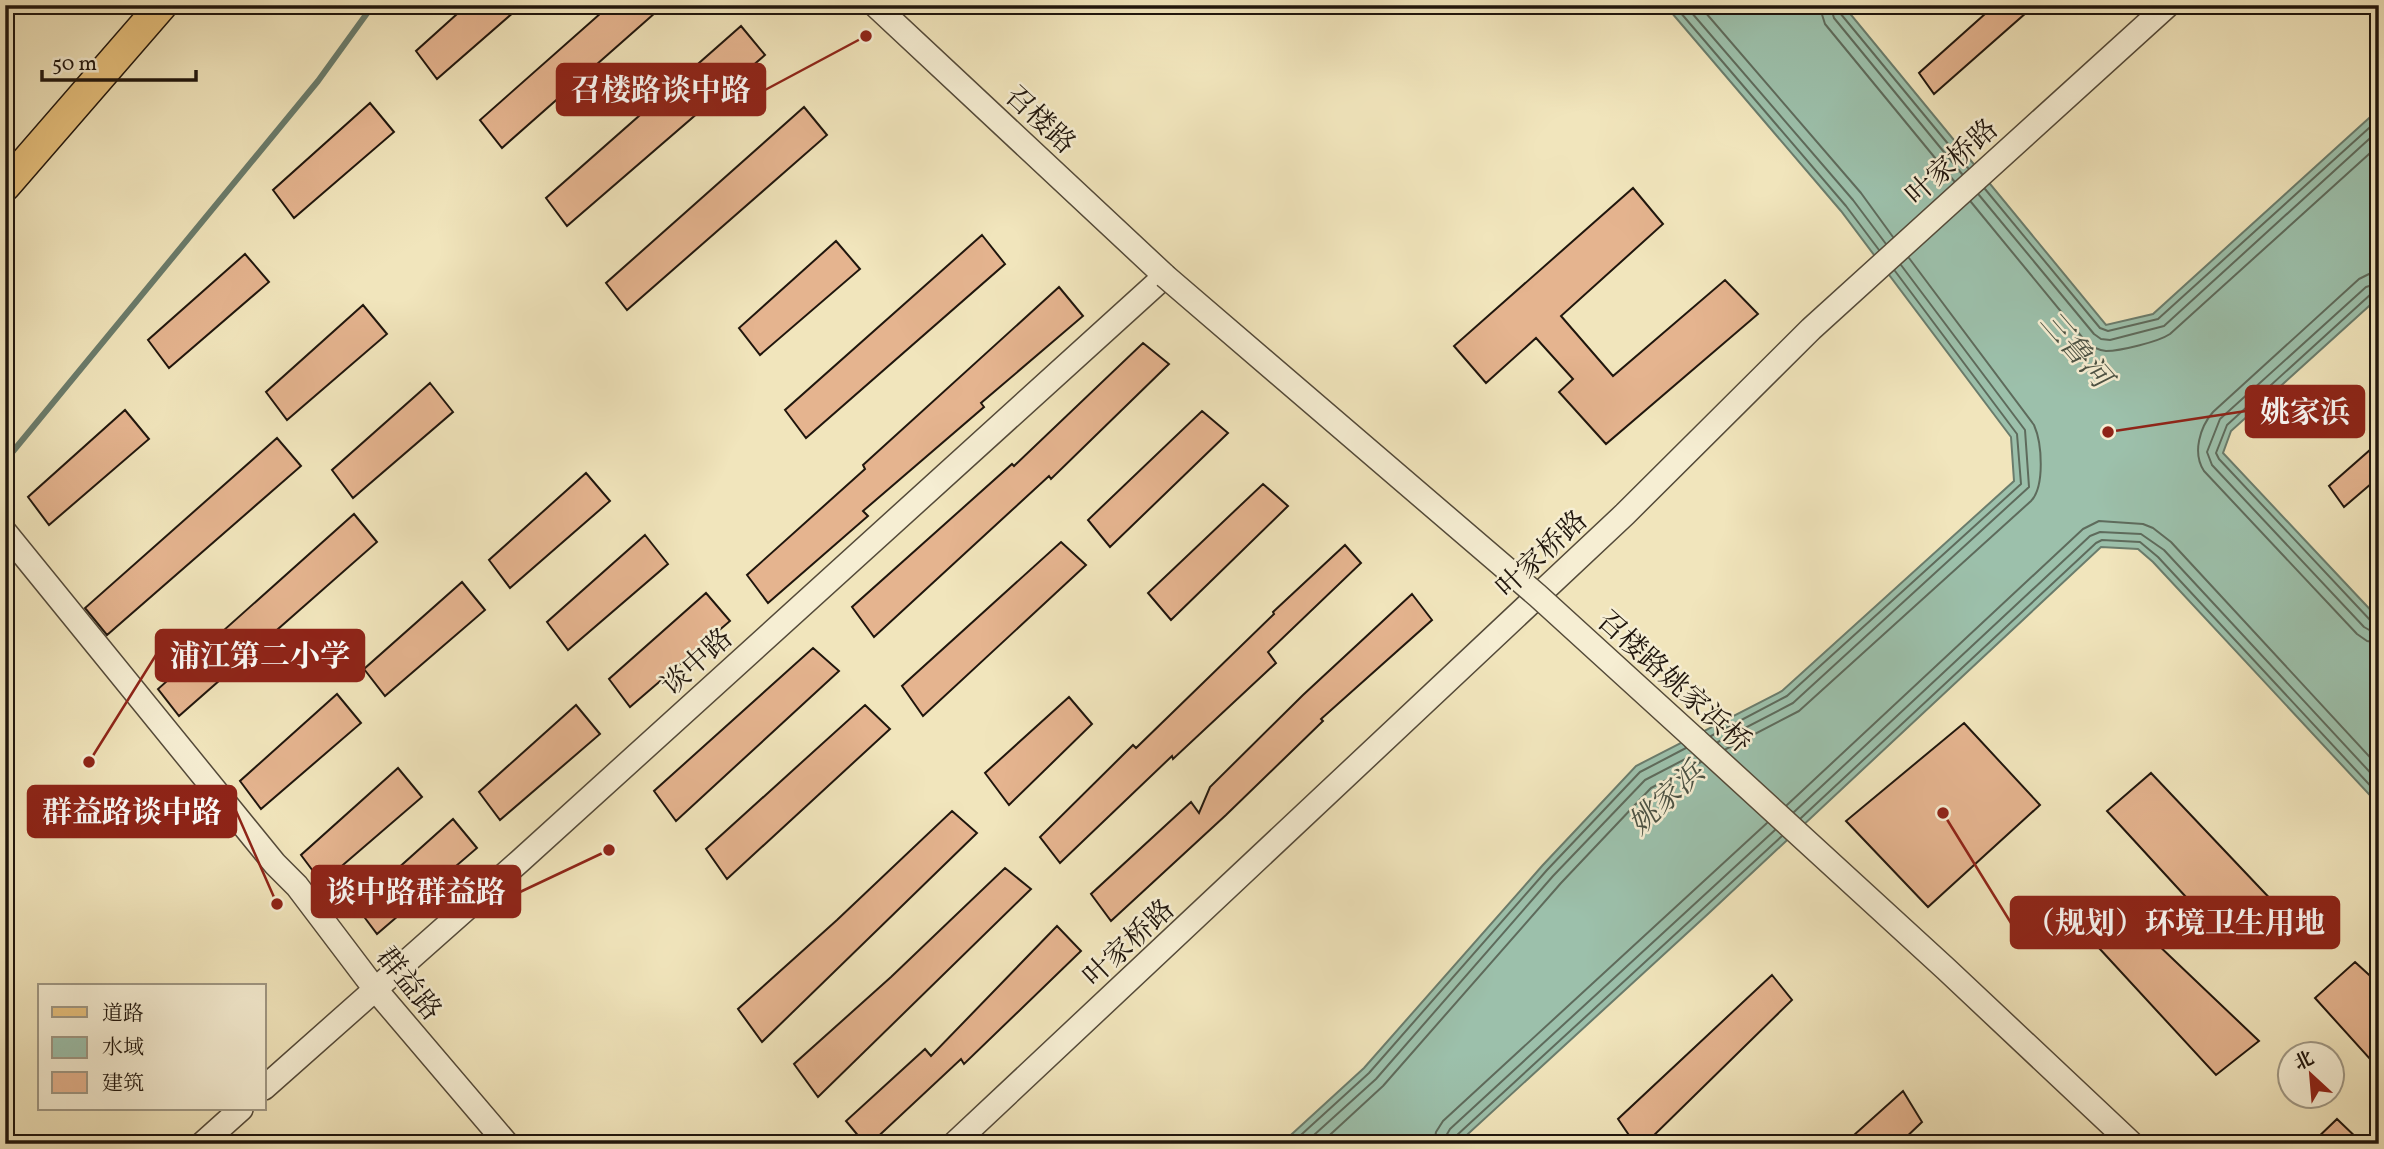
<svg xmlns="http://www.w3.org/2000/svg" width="2384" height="1149" font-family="Vollkorn,'Noto Serif SC',serif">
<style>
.water{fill:#9cc0ab;stroke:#6a7c6c;stroke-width:2}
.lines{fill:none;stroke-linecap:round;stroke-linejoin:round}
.shore{stroke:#5e6b5c;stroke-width:2}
.stream{stroke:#6a7c6c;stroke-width:6}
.building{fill:#e5b48f;stroke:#20160d;stroke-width:2}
.minor-casing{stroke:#544a39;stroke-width:26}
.major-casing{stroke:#20160d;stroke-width:33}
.minor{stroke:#f6eed3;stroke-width:23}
.major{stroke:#e8c27e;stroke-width:30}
.minor-bridge-casing{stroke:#544a39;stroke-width:26;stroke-linecap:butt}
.minor-bridge{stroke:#f6eed3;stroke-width:23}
.labels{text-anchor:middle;stroke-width:5;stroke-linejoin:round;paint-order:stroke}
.street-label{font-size:28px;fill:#20160d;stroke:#f6eed3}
.water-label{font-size:30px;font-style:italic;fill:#4b5244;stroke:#f6eed3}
.leader{fill:none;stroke:#8f2418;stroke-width:2.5}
.callout-dot{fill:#8f2418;stroke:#f6eed3;stroke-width:2.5}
.callout{fill:#8f2418;stroke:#8f2418;stroke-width:2.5}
.callout-label{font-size:30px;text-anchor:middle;font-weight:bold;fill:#fff}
</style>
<rect width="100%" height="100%" fill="#f1e5bc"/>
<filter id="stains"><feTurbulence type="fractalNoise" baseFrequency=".00286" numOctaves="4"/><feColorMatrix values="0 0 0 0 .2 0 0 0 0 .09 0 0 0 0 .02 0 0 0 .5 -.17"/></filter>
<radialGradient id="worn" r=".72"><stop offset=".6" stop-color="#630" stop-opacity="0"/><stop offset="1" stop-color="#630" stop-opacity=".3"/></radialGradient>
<path class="water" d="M1665,5H1843L2106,325L2153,314L2379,109V297L2231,431L2223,453L2379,619V805L2153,562L2138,549L2101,547L1709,913L1457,1144H1281L1364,1068L1542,866L1636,766L1782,691L2014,481L2011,437L1841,211Z"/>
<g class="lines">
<path class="shore" d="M1674,5L1846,206L1879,250
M1685,5L1853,200L1886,244
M1699,5L1861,193L1893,237
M1819,5L1825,24L1954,181
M1830,5L1834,18L1962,174
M1839,5L1840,13L1968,168
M1985,189L2100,328L2108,331L2158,319L2379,119
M1979,195L2094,334L2101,339L2110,340L2164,326L2379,130
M1971,202L2086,342C2092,347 2098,350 2106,351C2120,351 2158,342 2170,334L2379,145
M2379,273L2369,274L2359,279L2213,412C2200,427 2192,453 2204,471L2357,634L2367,641L2379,643
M2379,283L2366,287L2220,419L2207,452L2212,465L2364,627L2371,631L2379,632
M2379,292L2371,294L2227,425L2216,453L2219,459L2371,621L2379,623
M1711,736L1787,696L2021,484L2017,434L1895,271
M1718,742L1793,703L2029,487L2025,430L1901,265
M1726,749L1799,711L2031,501C2045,486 2042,443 2034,425L1909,258
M1787,805L2083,529L2099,521L2143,524L2153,528L2171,542L2379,767
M1794,812L2090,536L2100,532L2141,534L2164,550L2379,782
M1801,818L2096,543L2102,540L2140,542L2158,557L2379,795
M1291,1144L1369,1073L1547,870L1640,772L1686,748
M1304,1144L1376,1079L1553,876L1645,780L1693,755
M1320,1144L1383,1086L1561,883L1651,788L1701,762
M1434,1144L1436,1132L1443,1121L1767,823
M1445,1144L1446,1136L1450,1129L1775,830
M1453,1144L1456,1136L1782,836"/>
<path class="stream" d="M5,461L318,81L373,5"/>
</g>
<path class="building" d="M467,5H522L437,79L416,51Z
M610,5H664L502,148L480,120Z
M1995,5H2035L1934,94L1919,73Z
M741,26L765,55L567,226L546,198Z
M370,103L394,132L294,218L273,190Z
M804,107L827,135L627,310L606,283Z
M1633,188L1663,224L1561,316L1613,376L1725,280L1758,314L1606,444L1559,392L1573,379L1536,338L1486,383L1454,346Z
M982,235L1005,264L806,438L785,410Z
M836,241L860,269L760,355L739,328Z
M245,254L269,282L169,368L148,340Z
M1059,287L1083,316L981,403L984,407L863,511L868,516L768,603L747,575L865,469L863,465Z
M363,305L387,334L287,420L266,392Z
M1143,343L1169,364L1051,479L1049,476L874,637L852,607L1012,464L1014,466Z
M430,383L453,412L353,498L332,470Z
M125,410L149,439L49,525L28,497Z
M1202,411L1228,433L1110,547L1088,520Z
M277,438L301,466L107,635L85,608Z
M2379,442V477L2344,507L2329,486Z
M586,473L610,501L510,588L489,560Z
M1263,484L1288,506L1171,620L1148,593Z
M354,514L377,542L179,716L158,689Z
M645,535L668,564L568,650L547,622Z
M1061,542L1086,565L923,716L902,686Z
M1345,545L1361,563L1268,652L1276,663L1173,759L1172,756L1060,863L1040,837L1133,745L1136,748L1274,614L1273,612Z
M462,582L485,610L385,696L364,669Z
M706,593L730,621L630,707L609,679Z
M1412,594L1432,620L1321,719L1323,721L1226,815L1111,921L1091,894L1191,802L1199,813L1210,787L1303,695Z
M813,648L839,671L676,821L654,791Z
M337,694L361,723L261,809L240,781Z
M1069,697L1092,724L1009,805L985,773Z
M576,705L600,734L500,820L479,792Z
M865,705L890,729L727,879L706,849Z
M1964,723L2040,805L1928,907L1846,821Z
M398,768L422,797L322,883L301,855Z
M2151,773L2278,907L2231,946L2107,811Z
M952,811L977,833L762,1042L738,1009L837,920Z
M453,819L477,848L377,934L356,906Z
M1005,868L1031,889L818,1097L794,1064L891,977Z
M2133,921L2259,1041L2216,1075L2099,948Z
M1057,926L1081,951L964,1064L961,1059L870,1144H865L846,1121L925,1049L931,1056Z
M2355,962L2379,984V1069L2315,998Z
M1772,975L1792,1000L1645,1144H1635L1618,1119Z
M1903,1091L1922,1122L1899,1144H1844Z
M2337,1119L2363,1144H2311Z"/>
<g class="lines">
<g class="minor-casing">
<path id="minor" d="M5,532L275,864L297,886L375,989L507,1144
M1695,739L1946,969L2132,1144
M264,1088L520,861L1165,276L875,5
M202,1144L241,1109
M954,1144L1625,514L1811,329L2168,5"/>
</g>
<g class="major-casing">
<path id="major" d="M5,186L162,5"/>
</g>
<use href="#minor" class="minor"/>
<use href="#major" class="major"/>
<g class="minor-bridge-casing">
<path id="minor-bridge" d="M1165,276L1538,596L1695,739"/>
</g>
<use href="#minor-bridge" class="minor-bridge"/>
</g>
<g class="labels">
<g class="street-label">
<text transform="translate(1041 119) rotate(43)" y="10">召楼路</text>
<text transform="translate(1951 161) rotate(-42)" y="10">叶家桥路</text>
<text transform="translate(1541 553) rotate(-43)" y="10">叶家桥路</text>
<text transform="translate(696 661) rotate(-42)" y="10">谈中路</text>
<text transform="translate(1675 681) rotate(42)" y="10">召楼路姚家浜桥</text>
<text transform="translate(1128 942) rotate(-43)" y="10">叶家桥路</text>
<text transform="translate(410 983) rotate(51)" y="10">群益路</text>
</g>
<g class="water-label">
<text transform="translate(2076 349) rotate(49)" y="10">三鲁河</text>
<text transform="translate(1666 798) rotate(-43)" y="10">姚家浜</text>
</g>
</g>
<path class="leader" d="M866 36L765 90M2108 432L2246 411M89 762L156 655M277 904L236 811M609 850L520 892M1943 813L2011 923"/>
<g class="callout-dot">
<circle cx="866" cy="36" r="7"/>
<circle cx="2108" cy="432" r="7"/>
<circle cx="89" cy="762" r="7"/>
<circle cx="277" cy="904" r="7"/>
<circle cx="609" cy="850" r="7"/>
<circle cx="1943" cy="813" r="7"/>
</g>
<g class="callout">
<rect x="557" y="64" width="208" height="51" rx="7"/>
<rect x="2246" y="386" width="118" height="51" rx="7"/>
<rect x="156" y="630" width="208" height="51" rx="7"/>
<rect x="28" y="786" width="208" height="51" rx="7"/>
<rect x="312" y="866" width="208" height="51" rx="7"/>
<rect x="2011" y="897" width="328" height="51" rx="7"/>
</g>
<g class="callout-label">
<text x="661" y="100">召楼路谈中路</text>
<text x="2305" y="422">姚家浜</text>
<text x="260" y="666">浦江第二小学</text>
<text x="132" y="822">群益路谈中路</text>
<text x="416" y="902">谈中路群益路</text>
<text x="2175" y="933">（规划）环境卫生用地</text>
</g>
<rect width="2384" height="1149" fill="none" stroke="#f1e5bc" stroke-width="28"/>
<rect x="7" y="7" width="2370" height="1135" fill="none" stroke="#20160d" stroke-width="3.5"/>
<rect x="14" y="14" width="2356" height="1121" fill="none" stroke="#20160d" stroke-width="2"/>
<rect x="38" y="984" width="228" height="126" fill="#f6eed3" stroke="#a09884" stroke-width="2"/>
<rect x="52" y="1007" width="35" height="10" fill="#e8c27e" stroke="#a09884" stroke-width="2"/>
<text x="102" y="1020" font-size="21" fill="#20160d">道路</text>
<rect x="52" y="1037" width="35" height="21" fill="#9cc0ab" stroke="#a09884" stroke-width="2"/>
<text x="102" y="1054" font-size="21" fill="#20160d">水域</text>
<rect x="52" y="1072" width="35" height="21" fill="#e5b48f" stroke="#a09884" stroke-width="2"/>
<text x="102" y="1090" font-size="21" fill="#20160d">建筑</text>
<g transform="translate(2311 1075) rotate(334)"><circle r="33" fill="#f6eed3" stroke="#a09884" stroke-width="2"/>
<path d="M0-5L12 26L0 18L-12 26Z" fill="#8f2418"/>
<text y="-10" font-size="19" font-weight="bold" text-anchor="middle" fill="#20160d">北</text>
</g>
<path d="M42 70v10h154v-10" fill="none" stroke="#20160d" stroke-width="3.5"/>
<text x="52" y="70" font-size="21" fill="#20160d" stroke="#f6eed3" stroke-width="5" paint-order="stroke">50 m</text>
<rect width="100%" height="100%" filter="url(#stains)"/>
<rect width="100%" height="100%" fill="url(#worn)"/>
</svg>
